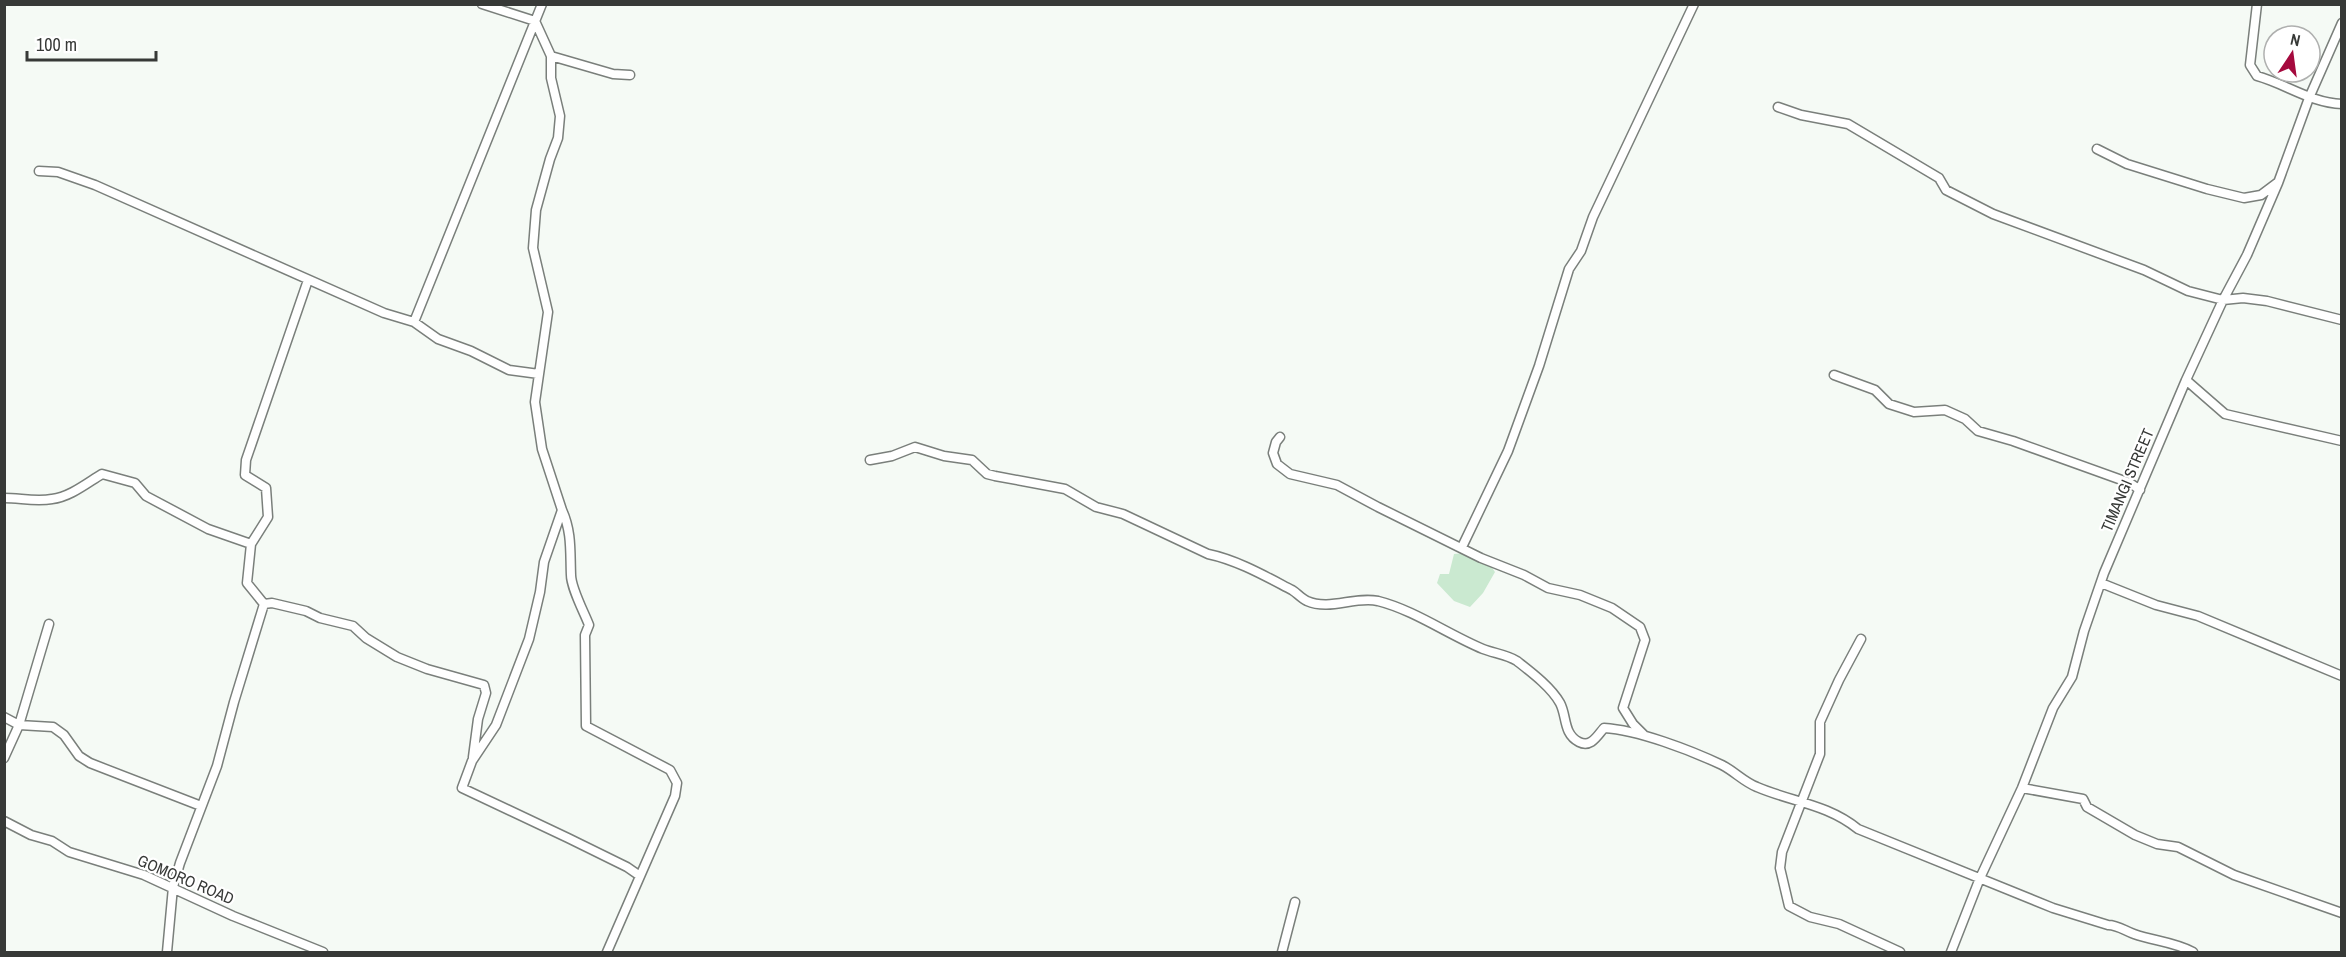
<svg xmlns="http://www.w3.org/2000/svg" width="2346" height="957" font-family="'Archivo Narrow',sans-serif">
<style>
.green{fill:#cae9d0}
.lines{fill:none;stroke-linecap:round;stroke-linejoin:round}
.street-casing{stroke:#7a7f7b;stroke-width:11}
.street{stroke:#fff;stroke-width:8}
.labels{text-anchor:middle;stroke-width:4.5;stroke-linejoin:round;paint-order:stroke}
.street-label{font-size:16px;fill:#373937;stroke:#fff}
</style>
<rect width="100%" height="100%" fill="#f5faf5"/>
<path class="green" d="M1466,553L1490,565L1495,572L1483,593L1470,607L1454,601L1437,583L1440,574H1449L1454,554Z"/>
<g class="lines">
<g class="street-casing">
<path id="street" d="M482,4L535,21
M2257,4L2250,65L2257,76C2286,84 2311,103 2342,104
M535,21L551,56V78L560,116L558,138L550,159L536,210L533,248L548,312L535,402L542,449L562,510L544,562L540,592L529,639L496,725L472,761L462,788L568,838L627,867L640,876
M551,56L613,74L630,75
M1778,107L1801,115L1848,124L1939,178L1946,190L1993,214L2144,270L2188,291L2223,300L2243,298L2267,301L2342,320
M2097,149L2127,164L2207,189L2244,198L2261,195L2277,183
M39,171L58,172L95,185L384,313L414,322L438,339L471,351L509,370L539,374
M414,322L542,4
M1834,375L1875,390L1889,404L1914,412L1945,410L1965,419L1978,431L2013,441L2130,483L2140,490
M2186,380L2225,414L2342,441
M1280,437L1276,442L1273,453L1277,464L1290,474L1337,485L1378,507L1481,558L1524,575L1548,588L1580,595L1612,608L1640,627L1645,640L1623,708L1633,724L1644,735
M870,460L892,456L915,447L944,456L972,460L987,474L995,476L1065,489L1096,507L1123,514L1208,554C1237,560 1265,576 1292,590C1297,593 1301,598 1307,601C1330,611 1354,596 1378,601C1414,610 1449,635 1483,649C1493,653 1508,655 1517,661C1531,672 1551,687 1560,703C1567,716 1563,734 1579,742C1591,748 1597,736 1604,728C1638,730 1690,750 1722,765C1734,771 1744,782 1757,787C1792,802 1827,804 1858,829L2053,908L2108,925C2118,925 2125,931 2134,934C2154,941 2175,942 2193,952
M4,498C20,498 36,502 52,499C70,497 87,483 102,474L135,483L146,496L208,529L251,544
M562,510C572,532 570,552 571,575C571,588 584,612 589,625L585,635L586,726L670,770L677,783L675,796L607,952
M1462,547L1508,451L1539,366L1569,269L1581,251L1593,217L1694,4
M2101,583L2156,605L2198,616L2342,676
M264,604L272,603L306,611L320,618L353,626L366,638L397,657L427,669L484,685L486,693L478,719L473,757
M1861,639L1839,680L1820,722V754L1782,852L1780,868L1789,906L1810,917L1839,924L1900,952
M4,717L19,725L53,727L64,735L79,756L90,763L201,806
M4,758L19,725L49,624
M2022,788L2083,799L2087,807L2135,835L2157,844L2178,847L2234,875L2342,913
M4,821L31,835L52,841L69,852L144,875L233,916L323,952
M167,952L173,887L180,863L217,766L234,702L264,604L247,583L251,544L268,517L266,488L245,475L246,460L308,280
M1282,952L1295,902
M1951,952L1980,878L2022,788L2053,708L2072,677L2084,631L2104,573L2186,380L2223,300L2247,255L2278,183L2309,98L2342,23"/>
</g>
<use href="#street" class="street"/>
</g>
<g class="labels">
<g class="street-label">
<text transform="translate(2127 480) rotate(-67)" y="6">TIMANGI STREET</text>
<text transform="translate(186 879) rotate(23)" y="6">GOMORO ROAD</text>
</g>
</g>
<rect width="2346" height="957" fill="none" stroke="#373937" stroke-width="12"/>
<g transform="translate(2292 54) rotate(13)"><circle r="28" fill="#ffffff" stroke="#afb0af" stroke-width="1.5"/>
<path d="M0-4.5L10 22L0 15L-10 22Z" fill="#a50a3e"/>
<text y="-9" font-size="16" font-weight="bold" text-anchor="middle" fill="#373937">N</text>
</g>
<path d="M27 51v9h129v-9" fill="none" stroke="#373937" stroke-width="3"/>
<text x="36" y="51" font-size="18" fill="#373937" stroke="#ffffff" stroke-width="4.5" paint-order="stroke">100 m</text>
</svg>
